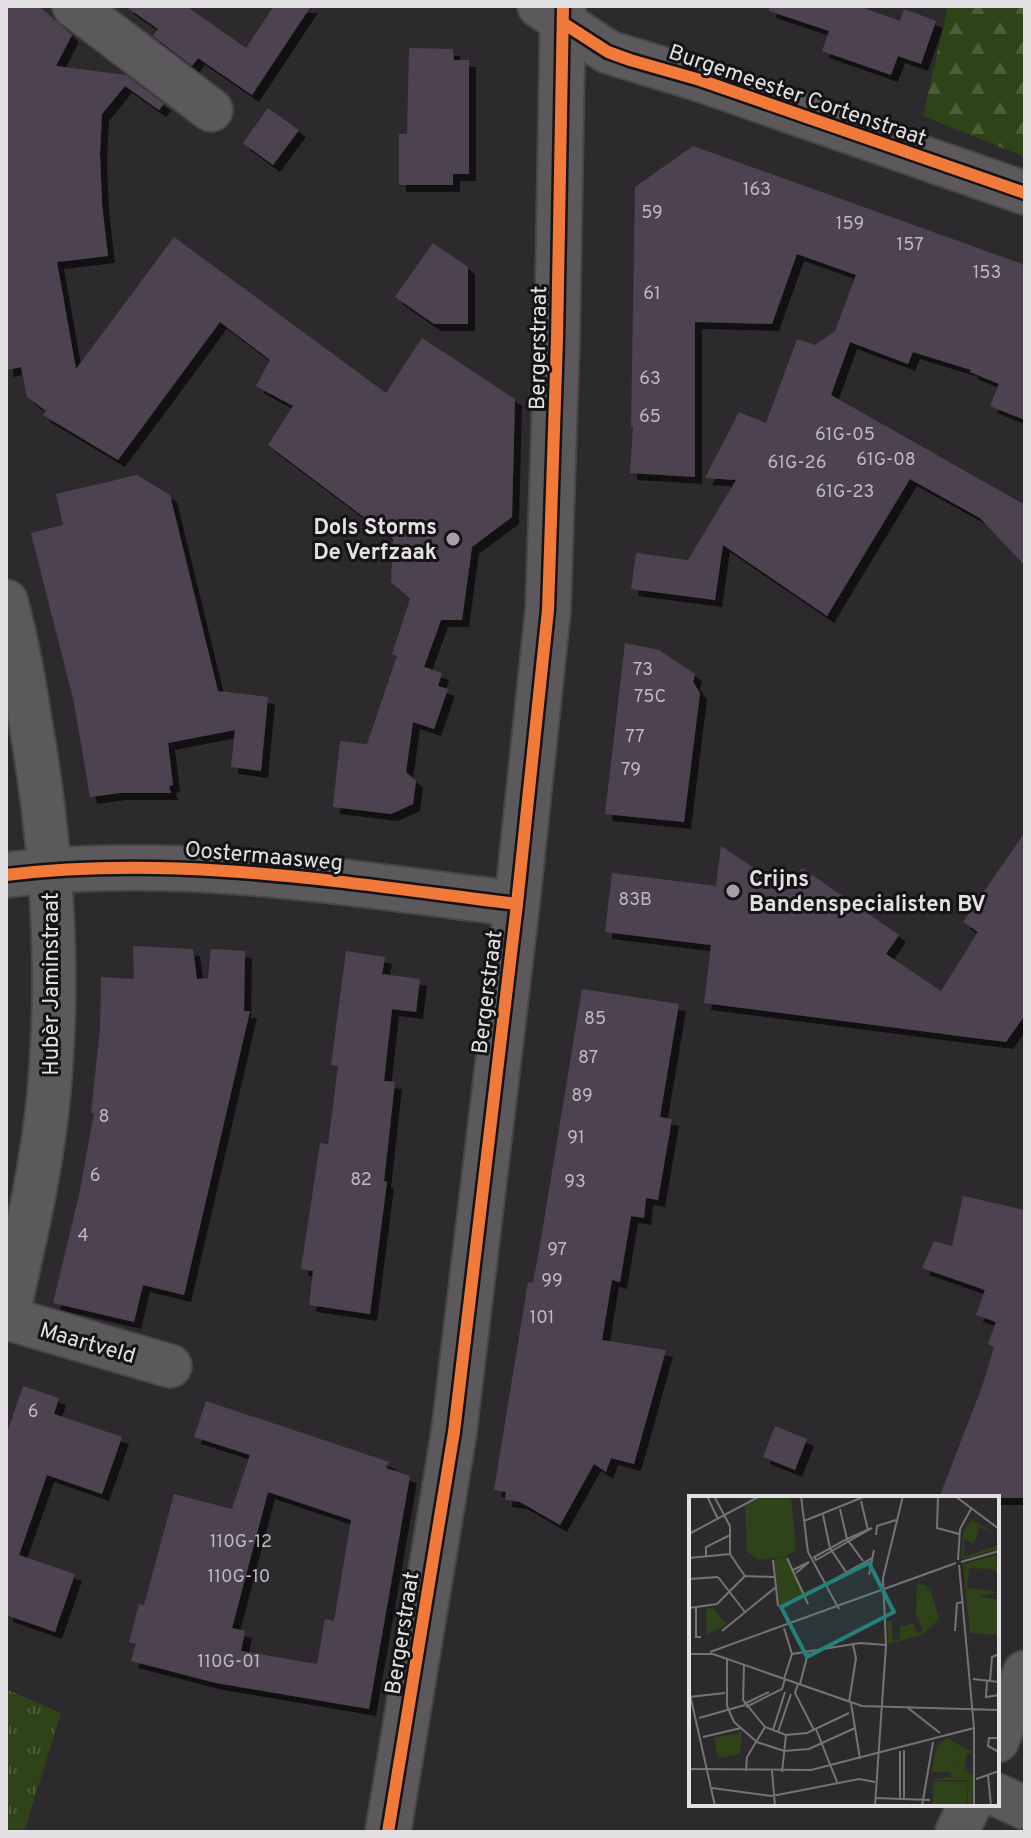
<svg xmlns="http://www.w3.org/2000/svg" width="1031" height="1838" font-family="Overpass,sans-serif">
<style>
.grass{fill:url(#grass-tufts)}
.forest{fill:url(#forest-firs)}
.building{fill:#4d424f;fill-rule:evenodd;filter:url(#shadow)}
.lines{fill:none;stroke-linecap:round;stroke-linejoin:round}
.minor-casing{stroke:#474547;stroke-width:46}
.tertiary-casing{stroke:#474547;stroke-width:48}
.minor{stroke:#5b595c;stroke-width:42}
.tertiary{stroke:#5b595c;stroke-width:44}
.cycleway-casing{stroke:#151315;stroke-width:17}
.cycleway{stroke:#f17a3a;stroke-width:12}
.poi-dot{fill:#a4a1a5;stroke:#151315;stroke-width:3}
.labels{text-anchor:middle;stroke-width:6;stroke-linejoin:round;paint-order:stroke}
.number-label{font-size:18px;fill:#beb9c0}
.street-label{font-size:22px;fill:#e4e1e5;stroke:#151315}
.poi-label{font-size:22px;font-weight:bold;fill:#e4e1e5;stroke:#151315;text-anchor:end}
.inset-road{fill:none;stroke:#767377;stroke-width:2}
.view{fill:#24817a;fill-opacity:0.15;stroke:#24817a;stroke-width:4}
.inset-edge{fill:none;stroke:#e4e1e5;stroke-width:4}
</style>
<defs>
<pattern id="grass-tufts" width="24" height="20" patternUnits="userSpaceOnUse" patternTransform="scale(2)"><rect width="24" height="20" fill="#2e4317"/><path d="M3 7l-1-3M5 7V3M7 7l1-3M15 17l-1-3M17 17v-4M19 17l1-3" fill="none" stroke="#4c5e39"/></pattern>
<pattern id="forest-firs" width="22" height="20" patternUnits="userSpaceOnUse" patternTransform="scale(2)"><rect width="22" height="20" fill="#2e4317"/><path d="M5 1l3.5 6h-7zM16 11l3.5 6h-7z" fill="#4c5e39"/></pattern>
<filter id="shadow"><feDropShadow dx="7" dy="7" stdDeviation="0" flood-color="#0009"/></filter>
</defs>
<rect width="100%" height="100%" fill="#2d2a2e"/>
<path class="grass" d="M6,1689L61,1713L24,1832H6Z"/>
<path class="forest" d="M948,6H1025V157L923,116Z"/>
<path class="building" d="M6,6H39L72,35L56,66L126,75L164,104L159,110L125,86L102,114L100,153L102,204L108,256L57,262L76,369L174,237L386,393L422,338L515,399L512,517L472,547L462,620H441L424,667L442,673L438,686L448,689L434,729L413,722L406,772L416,781L413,804L391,814L333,807L340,741L367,744L397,656L392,654L410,599L391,582L393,539L268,445L293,406L256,386L270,360L220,322L118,460L43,415L46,411L27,397L21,367L6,370Z
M125,6H186L246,48L274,6H311L252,95L198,58L192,66L153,36L158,29Z
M770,6H858L900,21L904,9L936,21L921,64L898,56L891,75L822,51L829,31L769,11Z
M409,48L453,49L454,60H469V174H453V185H399V134H407Z
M268,108L299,130L273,165L243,143Z
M693,146L1025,265V420L990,406L999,384L970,372L971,370L913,352L908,364L850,342L831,395L1025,505V566L980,518L910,479L827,616L723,545L715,600L631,589L636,553L688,560L736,480L705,478L739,412L766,423L797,339L815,345L835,331L856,275L797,254L772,324L695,322V477L630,473L633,427H631L635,187Z
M433,243L468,267V324H434L395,297Z
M137,475L170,495L218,691L268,697L261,771L231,767L235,730L168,743L173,785L169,786L171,793H119L90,797L74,703L31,533L63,525L56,494Z
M625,643L659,650L695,674L693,682L700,693L684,822L605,814Z
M1025,832V1015L1006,1042L704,1003L711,945L605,932L612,873L716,886L721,846L787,890L802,868L899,935L886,954L941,991L978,932L963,922Z
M133,946L193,949L197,979L208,978L211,949L245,951L244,1011H250L184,1295L143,1285L134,1322L53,1303L79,1195L94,1113H91L100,1029L101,977L134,979Z
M346,951L385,957L382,974L420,979L416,1012L392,1009L384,1081L395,1082L384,1181L387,1182L370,1314L309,1305L313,1271L301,1269L320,1143L328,1144L338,1066L331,1065Z
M582,989L679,1004L660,1117L672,1119L658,1200L646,1198L644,1218L631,1216L620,1282L612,1280L602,1340L666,1350L634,1464L611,1458L606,1472L594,1464L560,1525L520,1502L505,1500L506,1492L494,1490L528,1282L533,1283L539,1251Z
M963,1196L1025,1210V1498H939L983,1384L994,1347L988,1344L996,1322L976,1315L985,1290L922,1268L934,1241L952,1246Z
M23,1386L59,1398L54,1414L122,1437L102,1494L47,1475L19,1555L75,1574L55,1632L6,1615V1436Z
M206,1401L389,1462L386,1468L410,1476L369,1709L216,1683L131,1661L136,1644L129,1642L139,1604L144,1605L174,1494L232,1509L250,1455L194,1437ZM268,1492L351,1520L334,1621L325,1619L317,1664L241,1651L245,1631L232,1628Z
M775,1426L807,1439L795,1470L763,1457Z"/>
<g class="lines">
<g class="minor-casing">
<path id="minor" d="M74,6L211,110
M539,6L608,52L700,80L1025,193
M6,601C17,640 24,680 30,720C50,834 59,951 51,1066C46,1151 26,1236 7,1318
M6,1318L170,1366
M997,1741L1025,1672
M997,1795L1025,1808
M957,1832L970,1804"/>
</g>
<g class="tertiary-casing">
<path id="tertiary" d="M6,875C178,854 346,883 517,904
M388,1832L454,1432L517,904L548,610L557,339L563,6"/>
</g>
<use href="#minor" class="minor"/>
<use href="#tertiary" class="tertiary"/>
<g class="cycleway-casing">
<path id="cycleway" d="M563,23L608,52L630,60L700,80L1025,193
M6,875C178,854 346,883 517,904
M388,1832L454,1432L517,904L548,610L557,339L563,6"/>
</g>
<use href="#cycleway" class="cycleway"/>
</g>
<g class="poi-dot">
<circle cx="453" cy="539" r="8"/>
<circle cx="733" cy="891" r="8"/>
</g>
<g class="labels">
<g class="number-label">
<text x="757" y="195">163</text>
<text x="652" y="218">59</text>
<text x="850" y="229">159</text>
<text x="910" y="250">157</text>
<text x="987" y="278">153</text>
<text x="652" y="299">61</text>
<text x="650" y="384">63</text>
<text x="650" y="422">65</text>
<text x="845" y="440">61G-05</text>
<text x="886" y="465">61G-08</text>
<text x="797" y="468">61G-26</text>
<text x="845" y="497">61G-23</text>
<text x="643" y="675">73</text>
<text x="650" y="702">75C</text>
<text x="635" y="742">77</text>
<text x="631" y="775">79</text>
<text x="635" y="905">83B</text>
<text x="595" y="1024">85</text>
<text x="588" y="1063">87</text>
<text x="582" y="1101">89</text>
<text x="104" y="1122">8</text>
<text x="576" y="1143">91</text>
<text x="95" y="1181">6</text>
<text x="361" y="1185">82</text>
<text x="575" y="1187">93</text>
<text x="83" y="1241">4</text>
<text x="557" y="1255">97</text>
<text x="552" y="1286">99</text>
<text x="542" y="1323">101</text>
<text x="33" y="1417">6</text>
<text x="241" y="1547">110G-12</text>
<text x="239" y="1582">110G-10</text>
<text x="229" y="1667">110G-01</text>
</g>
<g class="street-label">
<text transform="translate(798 94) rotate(19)" y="8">Burgemeester Cortenstraat</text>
<text transform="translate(537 348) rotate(-89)" y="8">Bergerstraat</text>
<text transform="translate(264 855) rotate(5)" y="8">Oostermaasweg</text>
<text transform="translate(50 984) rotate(-90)" y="8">Hubèr Jaminstraat</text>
<text transform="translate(486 992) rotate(-83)" y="8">Bergerstraat</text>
<text transform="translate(88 1342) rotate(16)" y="8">Maartveld</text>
<text transform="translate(401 1633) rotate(-81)" y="8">Bergerstraat</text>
</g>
<g class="poi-label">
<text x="437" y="534">Dols Storms<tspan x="437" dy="25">De Verfzaak</tspan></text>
<text x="749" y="886" text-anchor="start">Crijns<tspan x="749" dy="25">Bandenspecialisten BV</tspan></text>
</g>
</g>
<g transform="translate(689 1496)">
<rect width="310" height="310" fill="#2d2a2e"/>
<path d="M283,24L310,40L290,31L285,48L275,43V61L310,49V53L275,63L272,59L275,34ZM307,59L310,79L304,73L280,72L278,92L310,96L290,101L310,103V139L281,137L274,68ZM97,61L117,100L100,103V111L90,113L85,62ZM228,88L237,89L239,96L241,92L250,123L233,139L199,148L198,125H203L204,145L211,143V131L225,127L228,137L234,135L227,118ZM24,112L37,128L18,139L17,113ZM258,242L274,251L263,282L261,276H242L248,249Z" fill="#2e4317"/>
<path d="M274,251L284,256L278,258L275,273L284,280L283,310H279L278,284H239L263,281Z" fill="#2e4317"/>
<path d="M75,0H102L107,54L98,60L69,64L58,55L56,9Z" fill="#2e4317"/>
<path d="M53,236L51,258L29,262L25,242ZM244,285L278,286V309L244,308Z" fill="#2e4317"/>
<path class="inset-road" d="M18,0L29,23M25,0L41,30V58L51,73L56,80L85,81M112,0L119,56L150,113M249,0L248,32L270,38M266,0L310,33M172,5L179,34M151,13L158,43L174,65M134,19L141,52L157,76M115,25L177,0M183,32L127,64L125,61L158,43ZM0,38L71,0M187,39L188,30L207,24M17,60V51L41,39M0,62L41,58M98,62L119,108M84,64L89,110M269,64L271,33L282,13M272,66L310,55M270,69L285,232V310M104,74L120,66L107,77M180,79L185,54M29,81L56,116M0,83L29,81M117,99L183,62M0,112L28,108L56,80M7,112V141H12M33,135L87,91M266,135L268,107L274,106M21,156L267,67M0,158H24L173,210L310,214M103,158L171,147L197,149M38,163V210L45,226L68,246L95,255L120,253L166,232M55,169L54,204L76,231L97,239L118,237L160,217M95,183L103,158L95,132M284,183L310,186M298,185L297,201L310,199M301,185L303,161L310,158M109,188L106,197L125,234M111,188L119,157M0,194L26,310M0,201L36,197M160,206L167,162L164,149M162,207L171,263M55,208L80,196M57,211L93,193L96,183M219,212L251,237M10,222L56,209M127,233L148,286M84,234L96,196M89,236L102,198M14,241L52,232M310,242H300L299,250L310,256M215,254V302M211,255V302M0,273L122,274L285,232M57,275L58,261L76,231M83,275L86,310M93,276L97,239M299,279L302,310M287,283L310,275M23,292L83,300L170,283L186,286M186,302L241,304M186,310L197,149L194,82L214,0M233,310L244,246"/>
<path class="view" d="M180,67L205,116L118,161L92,111Z"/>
<rect width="310" height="310" class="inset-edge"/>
</g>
<rect width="1031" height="1838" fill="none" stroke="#e4e1e5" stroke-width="16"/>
</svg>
